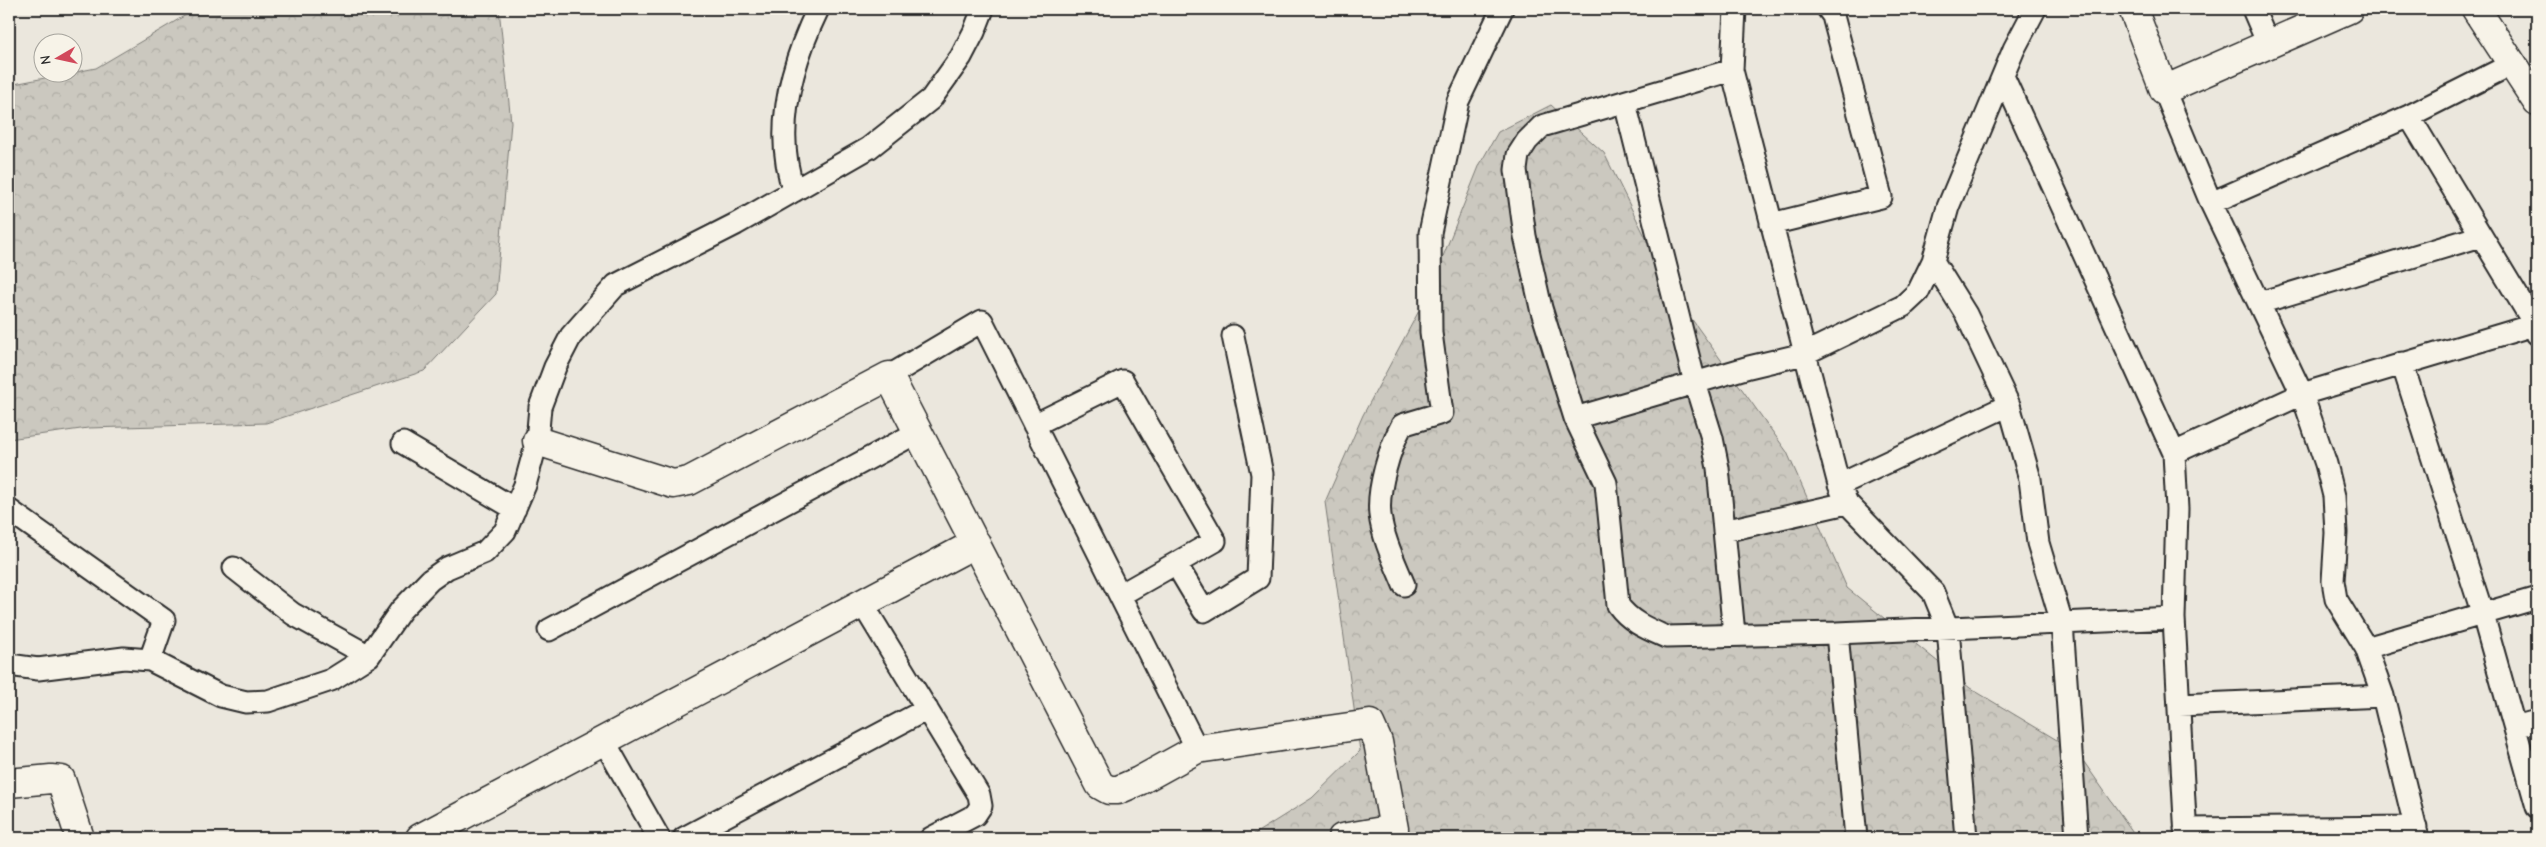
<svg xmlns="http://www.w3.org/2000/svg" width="2546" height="847" font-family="'Comic Neue',sans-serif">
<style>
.forest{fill:url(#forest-crowns);stroke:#7b7a75}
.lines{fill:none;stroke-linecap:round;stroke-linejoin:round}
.street-casing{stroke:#2b2b2b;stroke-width:25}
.secondary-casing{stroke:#2b2b2b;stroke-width:31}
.street{stroke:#f7f3e8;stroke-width:21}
.secondary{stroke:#f7f3e8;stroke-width:28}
</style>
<defs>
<pattern id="forest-crowns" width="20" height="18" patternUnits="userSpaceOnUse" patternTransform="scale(1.25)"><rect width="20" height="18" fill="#cbc8bf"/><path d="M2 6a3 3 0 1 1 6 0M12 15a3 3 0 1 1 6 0" fill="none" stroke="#aeaca4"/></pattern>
</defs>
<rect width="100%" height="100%" fill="#ebe7dd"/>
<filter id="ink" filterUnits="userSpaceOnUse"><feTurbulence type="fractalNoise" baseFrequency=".02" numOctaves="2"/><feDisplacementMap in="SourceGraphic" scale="10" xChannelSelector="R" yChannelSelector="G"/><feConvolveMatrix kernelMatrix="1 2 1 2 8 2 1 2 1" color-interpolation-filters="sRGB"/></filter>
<g filter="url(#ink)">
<path class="forest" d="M196,9H499L511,122L496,294L424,371L266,423L88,428L9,439V85L96,68Z
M1551,105L1604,153L1673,293L1787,452L1847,588L1970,688L2077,752L2137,838H1248L1312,798L1360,751L1325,502L1363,415L1428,294L1480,164L1498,132Z"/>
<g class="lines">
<g class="street-casing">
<path id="street" d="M1735,9L1732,70L1839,485L1847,503L1933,592L1948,629L1966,838
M2253,9L2268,44
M1732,70L1542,126L1527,141L1518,155L1516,170L1525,236L1541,308L1575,418L1606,483L1618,605C1630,622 1648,629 1666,637L1837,633L2174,618
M2003,76L2174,453L2177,509L2174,618L2186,838
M2164,90L2211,203L2302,394L2326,464L2334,496L2336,533L2333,581L2336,599L2366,648L2383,696L2418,838
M1625,103L1695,383L1712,438L1718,468L1734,634
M2409,116L2535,325L2537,334
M794,191C773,131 791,65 818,9
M2211,203L2409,116L2512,64
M1771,224L1881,197L1833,16L1828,9
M1933,261L1966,314L2009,405L2030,479L2038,543L2062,623L2077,838
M2259,303L2481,236
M2402,363L2483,615L2537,807
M889,376L982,321L1197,749
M1575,418L1749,367L1804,354L1903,306L1918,292L1933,261L1948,207L2014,49L2035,9
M1034,425L1123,381L1215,541L1120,595
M403,443L515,509
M2174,453L2302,394L2537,324
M1839,485L2009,405
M9,510L164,620L150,660
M1724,531L1847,503
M1176,564L1204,611L1258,578L1262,474L1233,336
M234,568L293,614L369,656
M1404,585C1395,563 1383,539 1380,515C1377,489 1390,447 1402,425L1442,413L1431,333L1430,233L1458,101L1502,9
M862,603L979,795L981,806L975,815L931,838
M549,630L918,432
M1837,633L1856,838
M2366,648L2537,598
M9,665L38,669L124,658L150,660L221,696L246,702L268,701L331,680L369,656L401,610L430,580L447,568L485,552L505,531L525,485L537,441L540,407L555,367L571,336L616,285L736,224L869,148L931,99L961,57L974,32L983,9
M2179,705L2383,696
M2515,727L2537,721
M604,741L659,838
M2185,829L2416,827
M684,838L927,709"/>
</g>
<g class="secondary-casing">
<path id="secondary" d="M2133,9L2164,90L2349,9
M2476,9L2537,102
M537,441L673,484L689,481L889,376L1100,785L1109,790H1118L1139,781L1197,749L1370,724L1378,742L1394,829L1342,838
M9,783L51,779L61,780L80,838
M420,838L976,543"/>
</g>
<use href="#street" class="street"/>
<use href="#secondary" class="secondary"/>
</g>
</g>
<rect width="2546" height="847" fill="none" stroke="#f7f3e8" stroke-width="30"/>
<rect x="15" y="15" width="2516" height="817" fill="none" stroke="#2b2b2b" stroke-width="2" filter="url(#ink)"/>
<g transform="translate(58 58) rotate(261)"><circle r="24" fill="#f7f3e8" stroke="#a5a39c"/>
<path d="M0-4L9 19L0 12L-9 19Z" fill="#d1495b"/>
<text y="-8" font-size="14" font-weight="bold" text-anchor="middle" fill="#2b2b2b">N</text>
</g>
</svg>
